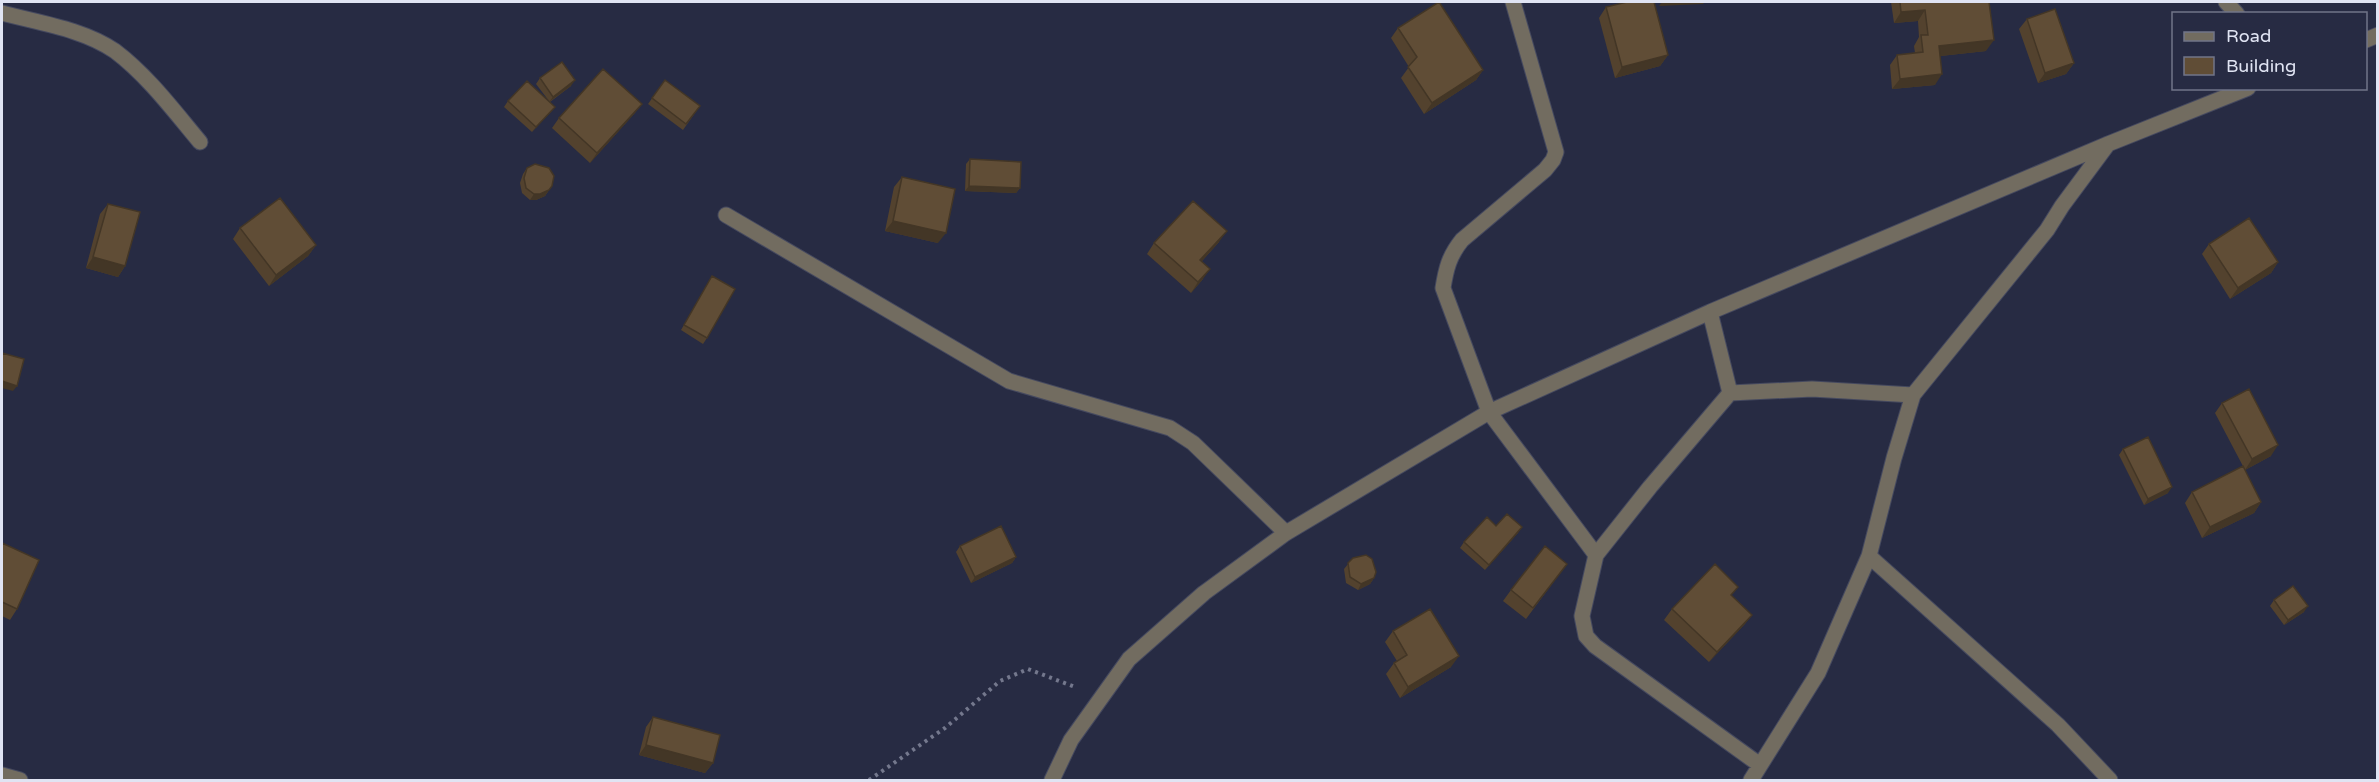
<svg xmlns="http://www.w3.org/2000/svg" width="2379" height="782" font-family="'Varela Round',sans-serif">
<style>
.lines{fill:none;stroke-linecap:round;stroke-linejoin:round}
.minor-casing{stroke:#45495f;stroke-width:17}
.path{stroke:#74788d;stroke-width:4;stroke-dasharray:3 4.5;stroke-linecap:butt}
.minor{stroke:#726c60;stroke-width:15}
.wall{fill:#53422e}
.shaded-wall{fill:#433626}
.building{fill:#604d36;stroke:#433626;stroke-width:1.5}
</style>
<rect width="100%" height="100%" fill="#272b43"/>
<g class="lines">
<g class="minor-casing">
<path id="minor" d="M1513,2L1556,152L1553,160L1545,170L1462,240C1449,256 1446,269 1443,288L1489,412L1596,555
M2226,2L2237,14
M2,13C39,23 83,29 115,51C148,76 174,111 200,142
M2366,40L2378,35
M726,215L1009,381L1170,428L1193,443L1286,533
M1710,312L1730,393
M1869,556L2058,725L2110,780
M1760,765L1595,646L1586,636L1582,616L1596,555L1650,487L1730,393L1812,389L1913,395
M2,775L20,780
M1052,780L1071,740L1129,659L1204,593L1286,533L1489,412L1710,312L2108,144L2248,88
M1751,780L1818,673L1869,556L1894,458L1913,395L2047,230L2062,206L2108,144"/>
</g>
<path class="path" d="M869,780L945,728L1000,681L1028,669L1075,687"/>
<use href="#minor" class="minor"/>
</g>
<path class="wall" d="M1891,2H1989L1986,51L1940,56L1935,85L1892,89L1890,65L1897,55L1915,53L1914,46L1919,37L1918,21L1894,23Z
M1606,7L1668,55L1660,66L1615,78L1599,18Z
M2027,19L2074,63L2066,74L2038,83L2019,29Z
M1398,28L1483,70L1476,80L1424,114L1401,78L1409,67L1391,38Z
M540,78L571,86L550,102L555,107L532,132L504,107L508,101H549L536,84Z
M665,80L700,106L683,130L648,104Z
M642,104L634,114L590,163L552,128L559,118Z
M970,159L1020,188L1016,193L965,191L966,164Z
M527,168L552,186L545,196L536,200H530L522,193L520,183L523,174Z
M902,177L938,243L885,231L894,187Z
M108,204L125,266L118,277L86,268L100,214Z
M240,228L316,245L308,256L269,286L233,239Z
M1219,242L1202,261L1203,279L1191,293L1147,254L1154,243Z
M2209,244L2278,262L2271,273L2230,299L2202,254Z
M712,276L707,338L703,344L681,330Z
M2222,403L2271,456L2245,470L2215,413Z
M2123,449L2168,493L2144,505L2119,455Z
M2192,492L2261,502L2254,513L2202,538L2185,503Z
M1496,526L1518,533L1485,570L1460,548L1464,542Z
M2,543L17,609L10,620L2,616Z
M960,546L1016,557L1012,563L971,583L956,552Z
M1353,558L1374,578L1370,584L1358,590L1346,583L1344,569Z
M1567,564L1526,619L1503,601L1511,590Z
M1732,596L1752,615L1744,625L1709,662L1664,620L1672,609Z
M2274,600L2304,612L2284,625L2270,606Z
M1393,631L1451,667L1400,698L1386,674L1394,663L1397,661L1385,642Z
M653,717L713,763L705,773L639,755L646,727Z"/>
<path class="shaded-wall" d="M1662,2H1705L1703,4L1659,6Z
M1925,10L1918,21L1894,23L1901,12Z
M1994,40L1986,51L1932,57L1939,46Z
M1668,55L1660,66L1615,78L1622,67Z
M2074,63L2066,74L2038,83L2045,73Z
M1483,70L1476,80L1424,114L1432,103Z
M1942,74L1935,85L1892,89L1900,79Z
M575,80L571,86L549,102L553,97Z
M642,104L634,114L590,163L597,153Z
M555,107L551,112L532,132L536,127Z
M969,186L1020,188L1016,193L965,191Z
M549,190L545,196L536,200H530L534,194Z
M893,221L946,233L938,243L885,231Z
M1227,231L1219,242L1193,271L1200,260Z
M316,245L308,256L269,286L276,275Z
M93,257L125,266L118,277L86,268Z
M2278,262L2271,273L2230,299L2238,288Z
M1210,269L1203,279L1191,293L1198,282Z
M2,381L17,386L13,391L2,388Z
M2278,445L2271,456L2245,470L2252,459Z
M2172,487L2168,493L2144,505L2148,499Z
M2261,502L2254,513L2202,538L2210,527Z
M1522,527L1518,533L1485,570L1489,565Z
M1016,557L1012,563L971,583L975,577Z
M1374,578L1370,584L1358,590L1361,584Z
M2308,606L2304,612L2284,625L2288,620Z
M1752,615L1744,625L1709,662L1717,652Z
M1459,656L1451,667L1400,698L1408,687Z
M646,745L713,763L705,773L639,755Z"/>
<path class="building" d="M1439,2L1483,70L1432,103L1408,67L1417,57L1398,28Z
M1627,2H1654L1668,55L1622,67L1606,7Z
M1900,2H1989L1994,40L1939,46L1942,74L1900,79L1897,55L1923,52L1921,35H1928L1925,10L1901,12Z
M2055,9L2074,63L2045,73L2027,19Z
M562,62L575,80L553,97L540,78Z
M603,69L642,104L597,153L559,118Z
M665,80L700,106L686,124L652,98Z
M527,81L555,107L536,127L508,101Z
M970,159L1021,162L1020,188L969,186Z
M535,164L549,168L554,176L552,186L549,190L540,194H534L526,188L524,178L527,168Z
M902,177L955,189L946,233L893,221Z
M280,198L316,245L276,275L240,228Z
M1193,201L1227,231L1200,260L1210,269L1198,282L1154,243Z
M108,204L140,212L125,266L93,257Z
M2249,218L2278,262L2238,288L2209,244Z
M712,276L735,289L707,338L684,325Z
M2,353L24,359L17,386L2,381Z
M2249,389L2278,445L2252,459L2222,403Z
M2148,437L2172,487L2148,499L2123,449Z
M2243,466L2261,502L2210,527L2192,492Z
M1507,514L1522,527L1489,565L1464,542L1487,517L1496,526Z
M1001,526L1016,557L975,577L960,546Z
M2,543L39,560L17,609L2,602Z
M1545,546L1567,564L1533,608L1511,590Z
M1366,555L1372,559L1376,572L1374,578L1361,584L1350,577L1348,563L1353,558Z
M1715,564L1738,587L1731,595L1752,615L1717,652L1672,609Z
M2293,586L2308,606L2288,620L2274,600Z
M1430,609L1459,656L1408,687L1394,663L1407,655L1393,631Z
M653,717L720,735L713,763L646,745Z"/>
<rect width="2379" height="782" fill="none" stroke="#e0e4f3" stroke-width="6"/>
<rect x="2172" y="12" width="195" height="78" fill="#272b43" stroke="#717589" stroke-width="1.5"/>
<rect x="2184" y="32" width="30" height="9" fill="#726c60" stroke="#717589" stroke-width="1.5"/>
<text x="2226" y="42" font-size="18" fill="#e0e4f3">Road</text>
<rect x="2184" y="57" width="30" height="18" fill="#604d36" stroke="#717589" stroke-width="1.5"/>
<text x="2226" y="72" font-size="18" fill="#e0e4f3">Building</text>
</svg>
